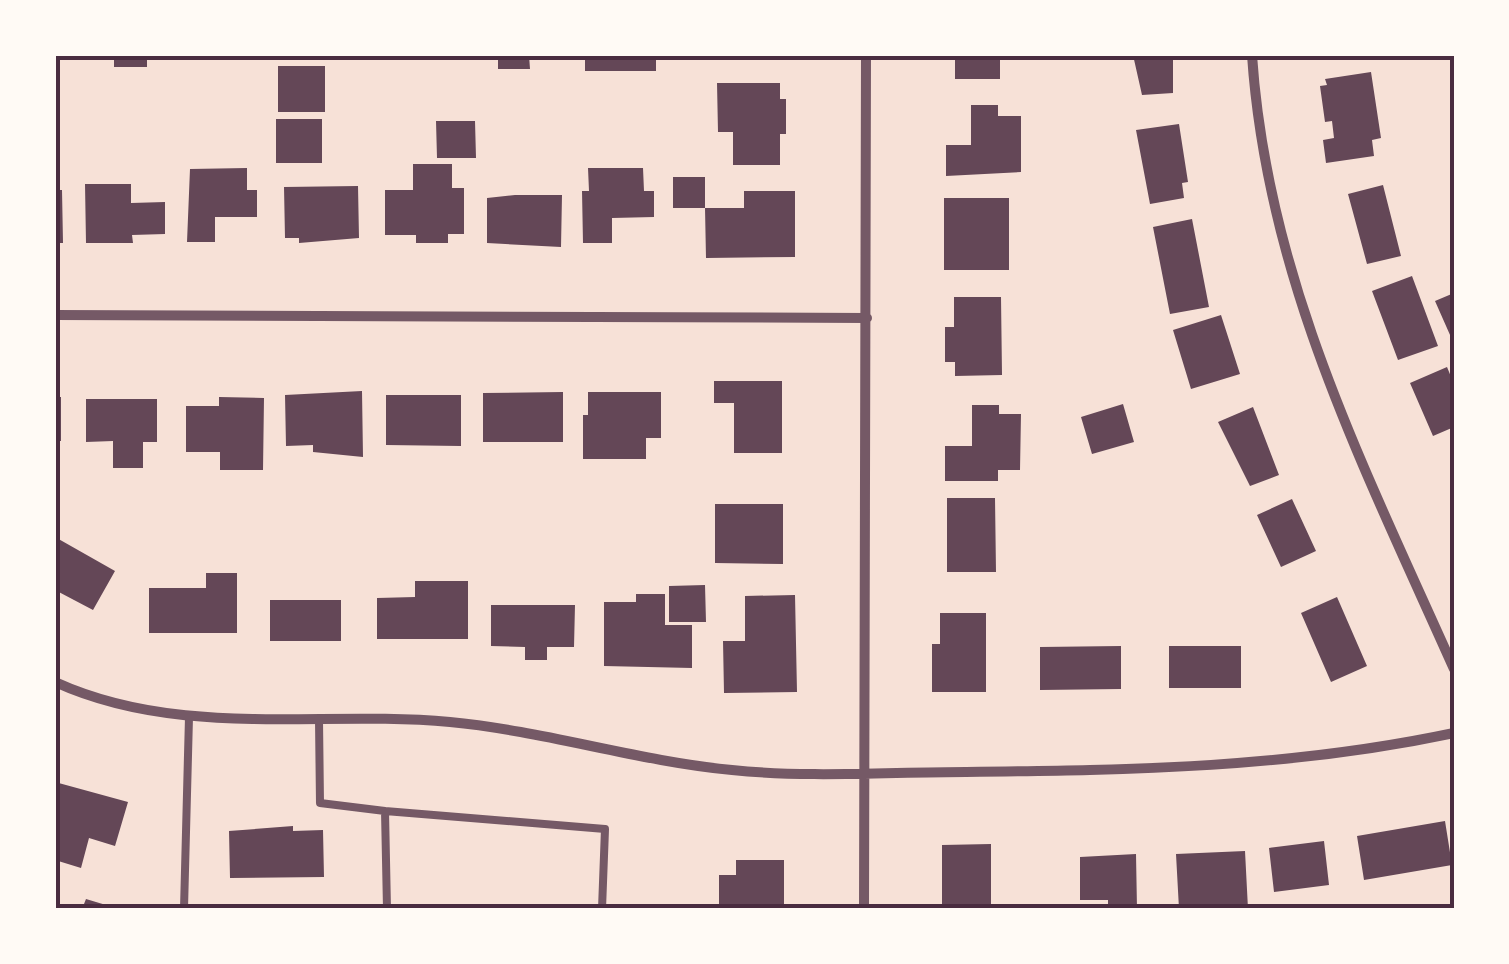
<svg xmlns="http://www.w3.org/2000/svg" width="1509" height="964" font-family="Ubuntu,sans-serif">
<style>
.building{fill:#644757}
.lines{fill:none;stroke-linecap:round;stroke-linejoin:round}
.service{stroke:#755966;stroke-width:8}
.minor{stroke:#755966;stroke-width:10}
.neatline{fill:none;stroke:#4a2c40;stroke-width:4}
</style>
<rect width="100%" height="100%" fill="#f7e1d7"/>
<path class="building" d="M114,55H147V67H114Z
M188,55H237V58L188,59Z
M498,55H529L530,69H498Z
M585,55H656V71H585Z
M955,55H1000V79H955Z
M1133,55H1173V93L1142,95Z
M278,66H325V112H278Z
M1371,72L1381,138L1372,140L1374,156L1326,163L1323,140L1334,138L1332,121L1325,122L1320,86L1327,85L1325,79Z
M717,83H780V99H786V134H780V165H733V132H718Z
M971,105H998V116H1021V172L946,176V145H971Z
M276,119H322V163H276Z
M436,121H475L476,158H437Z
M1179,124L1188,182L1182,183L1184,198L1150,204L1136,130Z
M413,164H452V188H464V234H448V243H416V235H385V190H413Z
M247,168V190H257V217H215V242H187L190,169Z
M588,168H643L644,191H654V217L612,218V243H583L582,191H589Z
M673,177H705V208H673Z
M85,184H131V203L165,202V234L132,235L133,243H86Z
M1383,185L1401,256L1367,264L1348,194Z
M358,186L359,238L299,243V238H285L284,187Z
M55,190H62L63,243H55Z
M744,191H795V257L706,258L705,208H744Z
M515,195H562L561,247L487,243V198Z
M944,198H1009V270H944Z
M1192,219L1209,307L1170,314L1153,227Z
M1412,276L1438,346L1398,360L1372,291Z
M1454,293V344L1435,301Z
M954,297H1001L1002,375L955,376V362H945V327H954Z
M1221,315L1240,374L1191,389L1173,330Z
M1447,367L1454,384V427L1433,436L1410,383Z
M714,381H782V453H734V403H714Z
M362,391L363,457L313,452V445L286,446L285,395Z
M563,392V442H483V393Z
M588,392H661V438H646V459H583V415H588Z
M386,395H461V446L386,445Z
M55,397H61V441H55Z
M219,397L264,398L263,470H220V452H186V406H219Z
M86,399H157V442H143V468H113V441L86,442Z
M1123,404L1134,442L1092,454L1081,417Z
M972,405H999V414H1021L1020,470H998V481H945V446H972Z
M1253,407L1279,475L1250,486L1218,422Z
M947,498H995L996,572H947Z
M1292,499L1316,551L1281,567L1257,515Z
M715,504H783V564L715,563Z
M55,537L115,571L93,610L55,590Z
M206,573H237V633H149V588H206Z
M415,581H468V639H377V598L415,597Z
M705,585L706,622H669V586Z
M636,594H665V625H692V668L604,666V602H636Z
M795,595L797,692L724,693L723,641H745V596Z
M1337,597L1367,666L1331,682L1301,613Z
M270,600H341V641H270Z
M491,605H575L574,647H547V660H525V647L491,646Z
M940,613H986V692H932V644H940Z
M1121,646V689L1040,690V647Z
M1169,646H1241V688H1169Z
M55,782L128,802L115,846L89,838L81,868L55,860Z
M1445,821L1452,865L1364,880L1357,836Z
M293,826V831L323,830L324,877L230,878L229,831Z
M1324,841L1329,885L1274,892L1269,848Z
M991,844V909H942V845Z
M1245,851L1248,909H1179L1176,854Z
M1136,854L1137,909H1108V900H1080V857Z
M736,860H784V909H719V875H736Z
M86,899L116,908V909H82Z"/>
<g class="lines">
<path class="service" d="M319,720L320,803L385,811
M184,909L189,717
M387,909L385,811L605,829L602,909"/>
<path class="minor" d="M1252,55C1267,279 1364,467 1454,669
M55,315L867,318
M55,682C180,739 317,710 450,722C545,731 637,761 732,770C810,778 889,772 966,772C1134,770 1289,768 1454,733
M864,909L866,55"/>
</g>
<rect width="1509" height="964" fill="none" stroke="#fffaf5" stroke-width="115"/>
<rect x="58" y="58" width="1394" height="848" class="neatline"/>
</svg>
